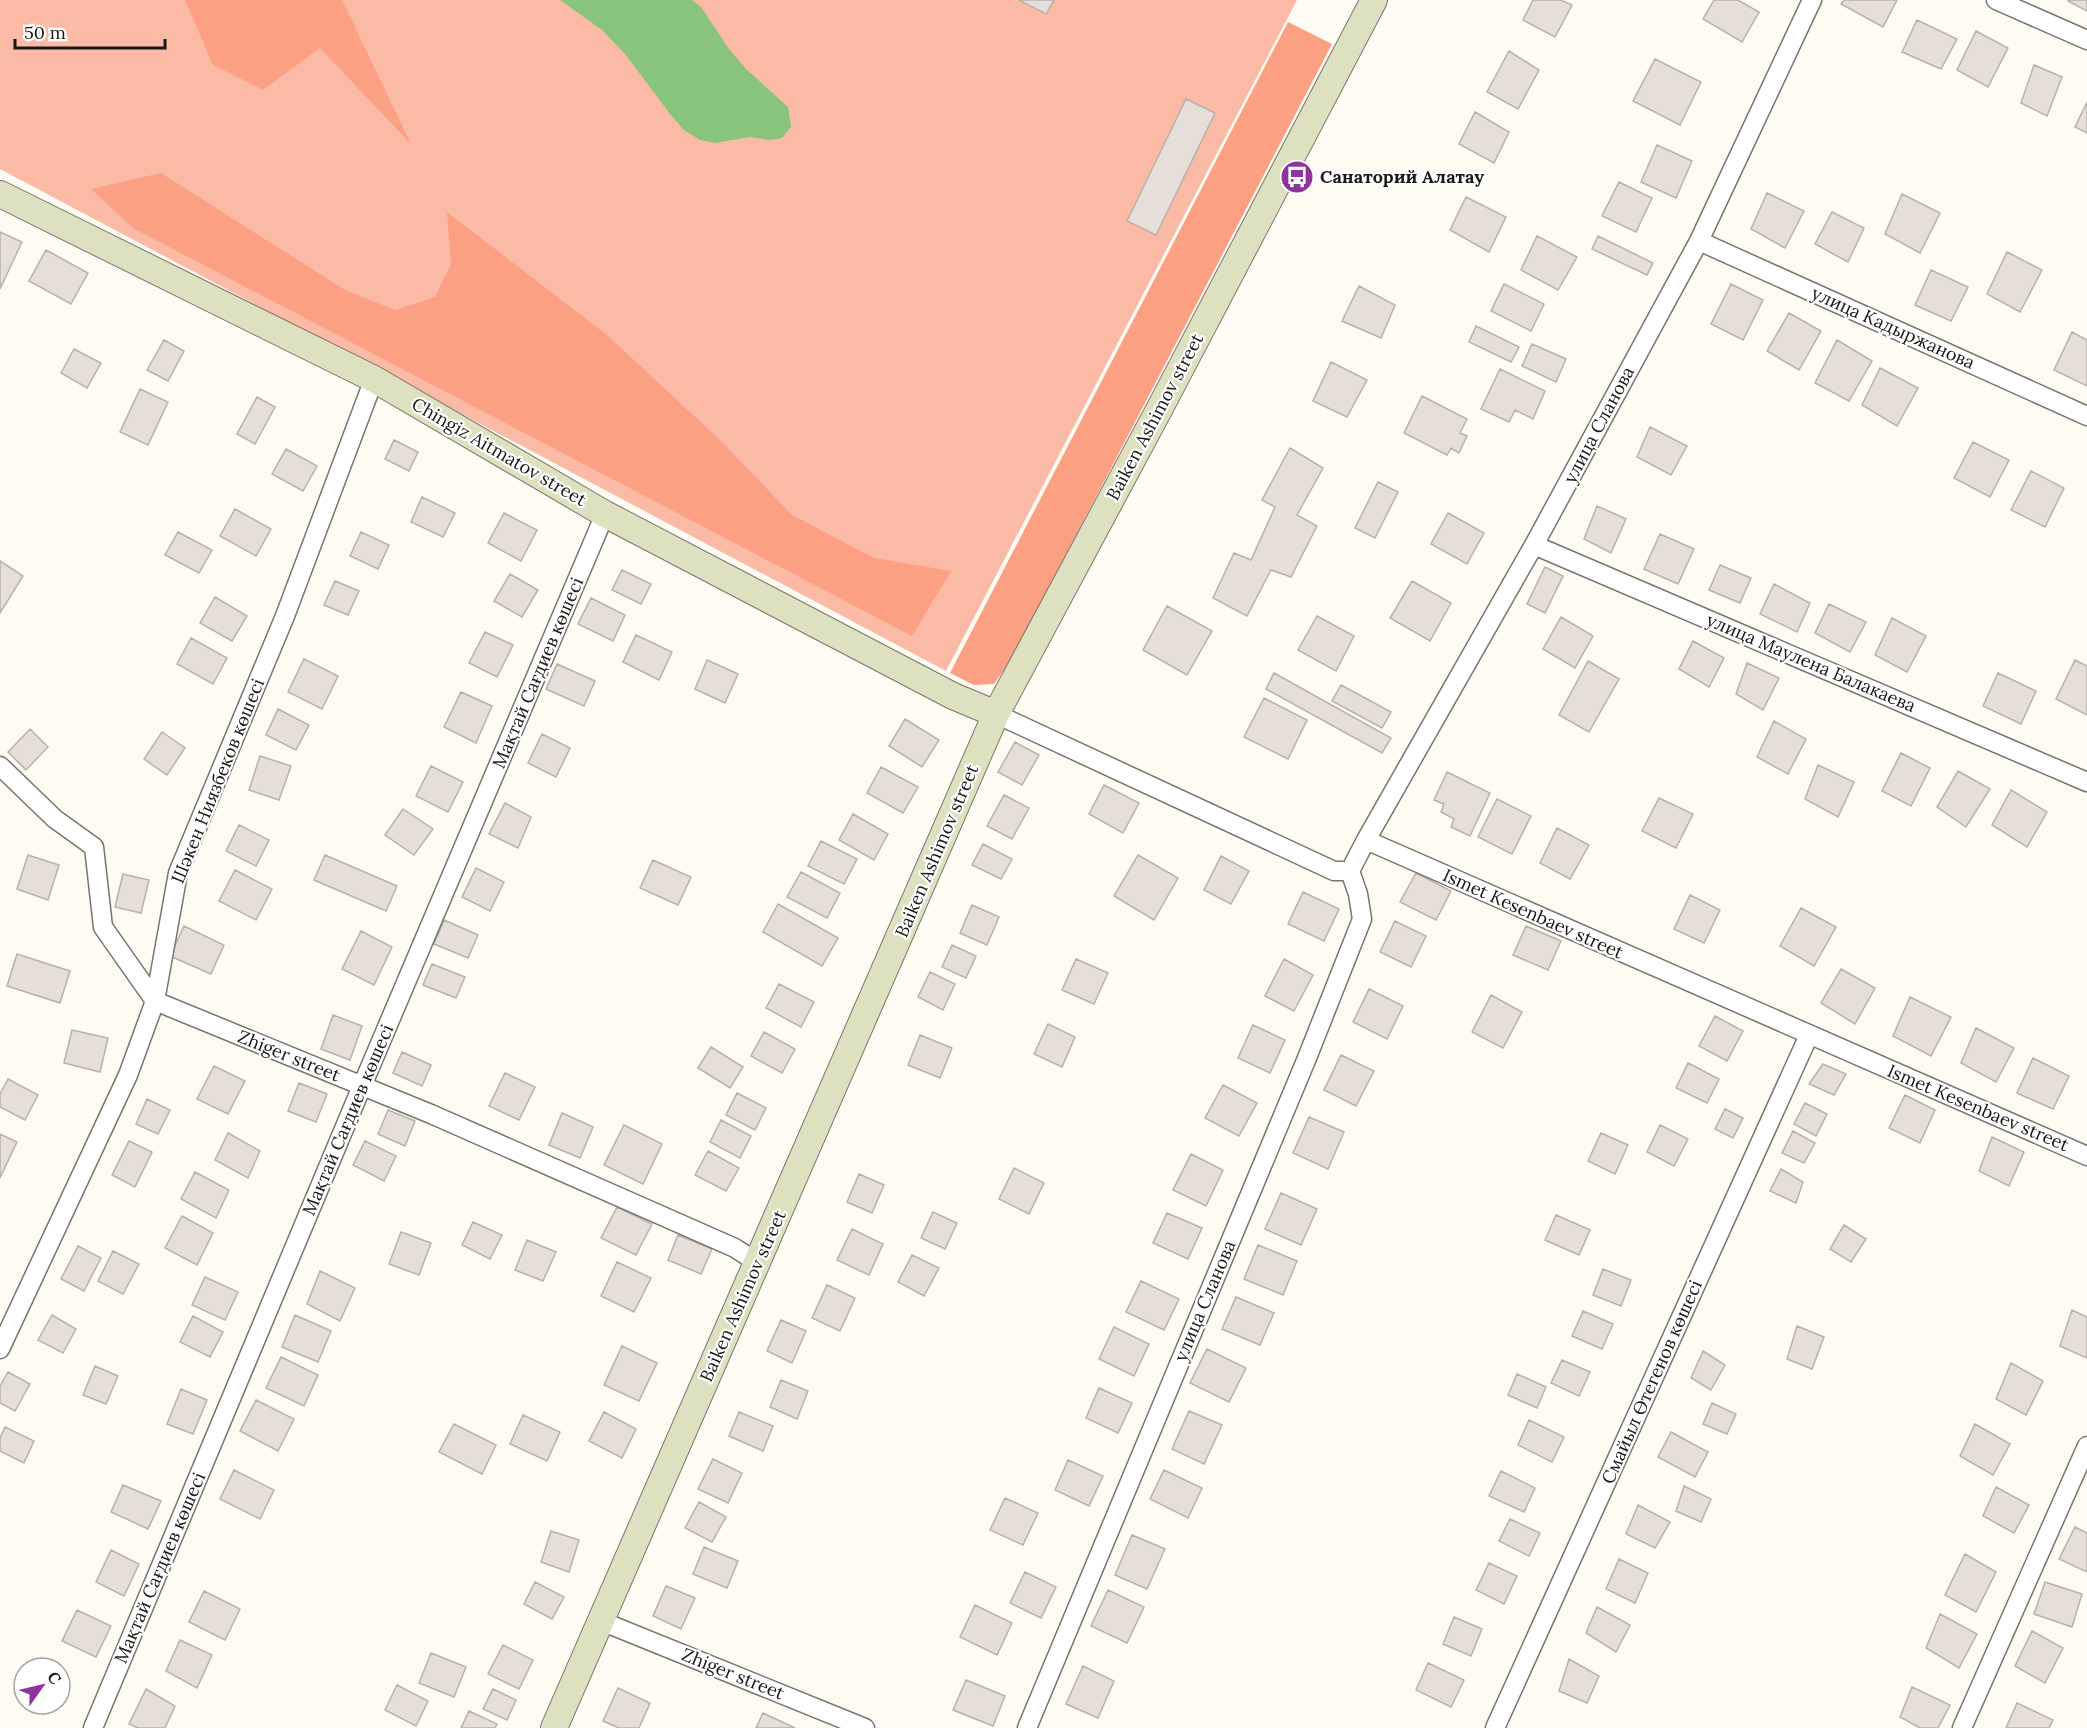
<svg xmlns="http://www.w3.org/2000/svg" width="2087" height="1728" font-family="Lora,serif">
<style>
.green{fill:#fbbaa5}
.forest{fill:#fca084}
.water{fill:#89c47c}
.building{fill:#e5ded9;stroke:#b8b1ac;stroke-width:1.5}
.lines{fill:none;stroke-linecap:round;stroke-linejoin:round}
.minor-casing{stroke:#78756f;stroke-width:21}
.secondary-casing{stroke:#78756f;stroke-width:28}
.minor{stroke:#fff;stroke-width:18}
.secondary{stroke:#dee1bf;stroke-width:26}
.labels{text-anchor:middle;stroke-width:4.5;stroke-linejoin:round;paint-order:stroke}
.poi-label{font-size:18px;font-weight:bold;fill:#191816;stroke:#fff;text-anchor:start}
.street-label{font-size:18px;fill:#191816;stroke:#fff}
</style>
<rect width="100%" height="100%" fill="#fefbf3"/>
<path class="green" d="M0,0H1297L946,671L0,169Z"/>
<path class="forest" d="M185,0H342L411,144L320,48L263,90L213,65Z
M1288,22L1332,44L1011,660L994,684L974,685L950,673Z
M161,173L345,290L395,310L435,297L451,264L447,212L607,335L719,439L792,515L874,558L951,571L912,636L133,228L91,189Z"/>
<path class="water" d="M560,0H692L701,7L729,49L746,69L788,107L791,127L782,138L769,140L750,137L715,143L700,140L684,130L670,114L625,54L602,30Z"/>
<path class="building" d="M1019,0H1054L1046,14Z
M1533,0H1561L1572,5L1555,37L1523,20Z
M1714,0H1738L1759,12L1742,42L1703,19Z
M1844,0H1897L1883,27L1841,4Z
M2069,0H2087V11L2068,1Z
M1917,20L1957,39L1941,69L1902,52Z
M1976,31L2008,48L1988,87L1957,70Z
M1509,51L1539,70L1518,109L1487,92Z
M1655,59L1701,82L1680,125L1633,101Z
M2034,65L2062,77L2047,116L2021,103Z
M1186,99L1215,113L1156,235L1127,221Z
M2087,102V133L2075,127Z
M1475,112L1509,132L1494,163L1459,144Z
M1657,145L1692,161L1676,198L1641,182Z
M1619,182L1652,198L1636,232L1602,216Z
M1767,193L1804,211L1785,248L1751,229Z
M1902,194L1940,213L1920,253L1885,234Z
M1466,197L1506,217L1489,252L1450,230Z
M1832,212L1864,228L1848,262L1815,244Z
M0,232L22,242L0,289Z
M1537,236L1577,257L1558,290L1521,270Z
M1598,236L1653,263L1647,275L1592,249Z
M46,250L88,273L71,304L29,281Z
M2007,252L2042,270L2020,312L1987,294Z
M1931,270L1968,287L1951,321L1915,305Z
M1504,284L1544,304L1531,331L1491,311Z
M1731,284L1763,300L1743,340L1711,324Z
M1359,286L1395,305L1381,338L1342,321Z
M1789,313L1821,331L1799,370L1767,351Z
M1476,326L1519,347L1511,362L1469,342Z
M2072,332L2087,340V386L2054,370Z
M164,340L184,351L168,381L147,370Z
M1837,340L1872,361L1849,401L1815,383Z
M1532,344L1566,359L1556,382L1522,366Z
M74,349L101,363L87,388L61,373Z
M1331,362L1367,380L1347,417L1313,401Z
M1880,368L1918,388L1897,426L1862,405Z
M1500,369L1545,391L1533,419L1515,410L1509,422L1481,409Z
M140,389L168,402L148,445L120,432Z
M1422,396L1467,419L1460,433L1467,436L1459,453L1451,448L1447,455L1404,433Z
M257,397L275,407L255,444L237,434Z
M1650,427L1687,446L1671,475L1637,457Z
M394,440L418,452L409,471L385,459Z
M1973,442L2009,460L1990,497L1954,478Z
M1290,448L1323,468L1297,515L1317,526L1291,577L1271,570L1247,616L1213,598L1234,553L1251,560L1275,507L1262,500Z
M286,449L317,466L303,491L272,474Z
M2031,471L2064,488L2045,527L2011,510Z
M1378,482L1398,492L1375,538L1355,528Z
M422,497L455,513L443,537L411,522Z
M1597,506L1626,519L1611,553L1584,539Z
M235,509L271,529L256,556L220,536Z
M504,513L537,530L521,561L488,543Z
M1448,513L1484,533L1467,564L1431,544Z
M178,532L212,550L199,573L165,555Z
M361,532L389,545L378,569L350,556Z
M1660,534L1694,549L1678,584L1644,569Z
M0,561L23,576L0,613Z
M1720,565L1751,578L1740,603L1709,590Z
M1545,567L1563,576L1545,613L1527,604Z
M622,570L651,584L641,604L612,590Z
M510,574L538,590L522,617L494,601Z
M335,581L359,591L348,615L324,605Z
M1412,581L1451,603L1430,641L1390,618Z
M1774,584L1810,603L1797,632L1760,614Z
M215,597L247,616L232,641L200,623Z
M591,598L625,615L613,641L578,624Z
M1829,604L1866,622L1850,652L1815,633Z
M1167,606L1212,631L1187,675L1143,650Z
M1317,616L1354,636L1336,671L1298,650Z
M1561,617L1593,636L1575,668L1543,649Z
M1892,618L1926,636L1907,672L1875,655Z
M485,632L513,645L497,677L469,663Z
M636,635L672,652L659,680L623,662Z
M191,638L227,658L213,684L177,664Z
M1693,641L1724,658L1709,687L1679,669Z
M304,659L338,676L322,709L288,692Z
M707,660L738,674L725,703L695,689Z
M2075,660L2087,666V715L2056,699Z
M1588,661L1619,679L1589,732L1559,715Z
M1747,663L1779,678L1763,710L1736,694Z
M557,664L595,681L584,706L546,689Z
M1274,673L1391,738L1382,753L1266,689Z
M1998,673L2036,691L2021,724L1983,706Z
M1341,685L1391,712L1382,728L1332,701Z
M461,692L492,706L476,743L444,727Z
M1264,698L1307,720L1288,759L1244,737Z
M278,709L309,725L296,750L266,735Z
M905,719L939,740L922,767L889,746Z
M1774,721L1806,739L1788,774L1757,757Z
M30,729L48,747L26,770L8,752Z
M162,732L185,748L167,775L144,759Z
M542,734L570,748L556,777L528,763Z
M1015,742L1039,755L1022,785L998,772Z
M1901,753L1930,768L1911,806L1882,791Z
M260,756L291,766L279,800L249,790Z
M1818,765L1854,782L1838,817L1805,799Z
M431,766L463,782L448,812L416,796Z
M881,767L918,787L903,813L867,793Z
M1958,771L1990,789L1966,827L1937,807Z
M1447,772L1490,793L1470,836L1451,827L1454,819L1441,812L1444,804L1434,800Z
M1104,785L1139,803L1123,833L1089,814Z
M2011,790L2047,812L2027,847L1992,825Z
M1004,795L1029,808L1012,839L987,826Z
M1659,798L1693,814L1676,848L1642,831Z
M1497,799L1531,816L1512,854L1478,837Z
M505,803L531,817L518,848L489,834Z
M403,809L433,829L414,855L385,835Z
M853,814L888,834L874,860L839,840Z
M239,825L269,840L256,866L226,851Z
M1557,828L1589,845L1570,879L1540,863Z
M821,841L857,859L844,884L808,866Z
M983,844L1012,859L1001,879L972,865Z
M28,855L59,865L48,900L17,889Z
M325,855L397,886L386,911L314,880Z
M1138,855L1178,878L1154,920L1114,896Z
M1221,856L1249,871L1231,904L1204,890Z
M653,860L691,877L678,905L640,888Z
M476,868L504,882L490,911L462,897Z
M235,870L272,889L256,920L219,901Z
M801,872L840,893L827,918L787,897Z
M1416,873L1451,891L1436,920L1400,902Z
M123,874L149,880L141,913L115,907Z
M1303,892L1339,909L1324,941L1288,924Z
M1690,895L1720,910L1704,943L1674,929Z
M778,904L838,938L822,966L763,932Z
M972,905L999,917L987,945L960,933Z
M1801,908L1836,927L1814,966L1780,946Z
M444,920L478,935L468,958L434,944Z
M1395,921L1426,936L1411,967L1380,952Z
M184,926L224,945L211,974L170,956Z
M1526,926L1561,941L1548,970L1513,955Z
M361,931L392,947L374,985L342,969Z
M952,945L976,956L966,978L942,967Z
M17,954L70,971L60,1003L7,986Z
M1076,959L1108,973L1094,1004L1062,990Z
M1284,959L1313,975L1294,1011L1265,996Z
M432,964L465,977L456,998L423,985Z
M1841,969L1875,988L1855,1024L1821,1003Z
M930,972L955,984L943,1010L918,997Z
M779,984L814,1002L801,1027L766,1008Z
M1369,989L1403,1006L1387,1039L1353,1022Z
M1491,995L1522,1012L1503,1048L1472,1032Z
M1910,997L1951,1017L1931,1056L1893,1036Z
M333,1015L362,1026L350,1060L321,1049Z
M1715,1016L1743,1031L1727,1061L1699,1046Z
M1048,1024L1075,1037L1062,1067L1034,1054Z
M1253,1025L1285,1040L1270,1073L1238,1058Z
M1976,1028L2014,1048L1996,1082L1961,1063Z
M72,1030L108,1038L100,1072L64,1063Z
M764,1032L795,1049L782,1073L751,1056Z
M920,1035L952,1048L940,1078L908,1065Z
M711,1047L743,1067L730,1088L698,1068Z
M402,1052L431,1065L422,1086L393,1073Z
M1341,1055L1374,1071L1356,1106L1324,1090Z
M2033,1058L2069,1076L2053,1109L2017,1093Z
M1688,1063L1719,1079L1707,1103L1676,1088Z
M1823,1064L1846,1074L1834,1095L1809,1084Z
M214,1066L245,1081L228,1114L197,1099Z
M505,1073L535,1087L519,1120L489,1106Z
M8,1079L38,1095L25,1120L0,1107V1094Z
M299,1083L327,1094L316,1122L288,1111Z
M1223,1085L1257,1103L1239,1136L1205,1118Z
M737,1093L766,1108L755,1130L726,1115Z
M1905,1095L1935,1110L1920,1143L1889,1128Z
M147,1099L170,1110L158,1134L136,1124Z
M1805,1103L1827,1114L1816,1136L1794,1124Z
M1725,1109L1743,1118L1733,1138L1715,1129Z
M388,1110L415,1121L405,1146L378,1134Z
M562,1113L593,1127L580,1158L549,1145Z
M1309,1117L1344,1132L1328,1169L1293,1153Z
M721,1120L751,1136L740,1158L710,1142Z
M624,1125L662,1144L643,1184L604,1165Z
M1660,1125L1688,1139L1674,1166L1647,1152Z
M1793,1131L1815,1143L1804,1163L1782,1153Z
M228,1133L260,1151L248,1178L215,1160Z
M1601,1133L1628,1145L1615,1174L1588,1161Z
M0,1134L17,1142L0,1178Z
M1992,1137L2024,1152L2009,1186L1979,1171Z
M129,1141L152,1152L135,1187L112,1175Z
M365,1141L396,1156L384,1181L353,1165Z
M708,1151L739,1168L726,1191L695,1175Z
M1191,1154L1223,1170L1206,1206L1173,1190Z
M1014,1168L1044,1183L1029,1214L999,1199Z
M1781,1169L1803,1182L1796,1203L1770,1191Z
M195,1172L229,1190L216,1218L181,1199Z
M859,1174L884,1185L872,1213L847,1202Z
M1281,1193L1317,1209L1301,1245L1265,1229Z
M617,1207L652,1224L636,1255L601,1238Z
M933,1212L957,1223L945,1249L921,1238Z
M1167,1213L1202,1228L1188,1259L1153,1243Z
M1556,1215L1590,1230L1579,1255L1545,1240Z
M182,1216L213,1233L197,1265L165,1248Z
M473,1222L502,1235L490,1259L462,1245Z
M1844,1225L1866,1239L1851,1262L1830,1249Z
M852,1229L883,1244L869,1275L837,1260Z
M401,1232L431,1243L419,1275L389,1264Z
M678,1235L712,1249L701,1274L668,1260Z
M527,1240L556,1252L543,1281L515,1270Z
M1258,1245L1297,1261L1283,1295L1244,1279Z
M78,1246L101,1258L84,1291L61,1279Z
M113,1251L139,1264L123,1294L98,1281Z
M912,1255L939,1268L924,1296L898,1282Z
M617,1262L651,1278L634,1312L601,1296Z
M1603,1269L1631,1280L1621,1306L1593,1295Z
M320,1271L355,1288L340,1321L307,1304Z
M205,1277L238,1292L225,1320L192,1305Z
M1141,1281L1179,1299L1164,1330L1126,1312Z
M827,1285L855,1298L840,1331L812,1318Z
M1236,1297L1274,1313L1260,1345L1222,1329Z
M2072,1310L2087,1317V1358L2060,1346Z
M1583,1311L1613,1324L1602,1349L1572,1336Z
M52,1315L76,1329L63,1353L38,1340Z
M295,1315L331,1331L318,1362L282,1347Z
M193,1316L223,1332L210,1357L180,1342Z
M781,1320L806,1331L792,1363L767,1351Z
M1797,1326L1824,1337L1812,1369L1787,1359Z
M1114,1327L1149,1344L1134,1376L1099,1359Z
M622,1346L657,1363L639,1401L604,1385Z
M1207,1349L1246,1368L1229,1402L1190,1383Z
M1703,1351L1725,1365L1711,1390L1691,1378Z
M281,1357L318,1375L304,1406L266,1388Z
M1562,1360L1590,1372L1579,1396L1551,1383Z
M2011,1363L2043,1381L2026,1415L1996,1399Z
M95,1366L118,1376L106,1404L83,1395Z
M8,1372L30,1384L15,1411L0,1403V1386Z
M1517,1374L1546,1387L1537,1408L1508,1395Z
M781,1380L808,1391L797,1419L770,1407Z
M1099,1388L1132,1403L1118,1433L1086,1418Z
M181,1389L207,1400L193,1434L167,1424Z
M256,1400L294,1419L278,1451L240,1431Z
M1712,1403L1736,1414L1727,1434L1703,1424Z
M1189,1411L1222,1425L1204,1464L1172,1449Z
M604,1412L636,1429L622,1458L589,1441Z
M739,1412L773,1426L763,1451L729,1436Z
M523,1415L560,1432L547,1461L510,1444Z
M1529,1420L1564,1437L1552,1462L1518,1445Z
M454,1424L496,1445L482,1474L439,1452Z
M1975,1424L2010,1444L1993,1475L1960,1456Z
M5,1427L34,1441L24,1463L0,1451V1438Z
M1671,1432L1708,1452L1695,1477L1658,1457Z
M713,1459L742,1473L728,1503L698,1489Z
M1068,1460L1103,1476L1089,1506L1055,1490Z
M234,1470L274,1490L260,1519L220,1499Z
M1164,1470L1202,1488L1188,1518L1150,1499Z
M1501,1471L1535,1488L1524,1512L1489,1496Z
M123,1485L161,1501L148,1529L111,1512Z
M1684,1486L1711,1499L1701,1522L1676,1511Z
M1996,1487L2029,1505L2014,1533L1983,1516Z
M1005,1498L1038,1513L1023,1545L990,1530Z
M699,1502L726,1517L712,1542L685,1528Z
M1638,1505L1670,1522L1655,1548L1626,1534Z
M1510,1519L1540,1533L1529,1556L1499,1541Z
M2075,1527L2087,1533V1572L2059,1559Z
M551,1531L579,1540L569,1572L541,1562Z
M1132,1535L1165,1549L1147,1589L1115,1575Z
M704,1547L738,1561L727,1588L693,1574Z
M111,1550L139,1564L124,1596L96,1582Z
M1965,1554L1996,1572L1976,1612L1945,1595Z
M1619,1559L1648,1573L1635,1603L1606,1589Z
M1489,1563L1517,1576L1504,1604L1476,1590Z
M1025,1572L1056,1587L1041,1618L1010,1603Z
M535,1582L564,1597L552,1619L524,1604Z
M2045,1582L2082,1594L2072,1627L2034,1614Z
M666,1586L695,1598L681,1629L653,1616Z
M1108,1590L1144,1607L1127,1643L1091,1626Z
M204,1591L240,1609L225,1640L189,1622Z
M975,1605L1012,1623L997,1655L960,1637Z
M1597,1607L1630,1625L1616,1652L1586,1633Z
M77,1610L111,1626L96,1657L62,1641Z
M1940,1614L1977,1634L1959,1668L1926,1648Z
M1454,1617L1482,1629L1471,1656L1443,1644Z
M2032,1631L2063,1648L2045,1683L2015,1666Z
M180,1640L212,1655L197,1688L166,1671Z
M503,1645L533,1660L519,1689L488,1674Z
M431,1653L466,1667L454,1697L419,1683Z
M1569,1659L1599,1676L1587,1703L1559,1691Z
M1428,1663L1464,1680L1451,1707L1416,1690Z
M1083,1666L1114,1681L1098,1718L1066,1704Z
M966,1680L1005,1696L993,1726L953,1710Z
M397,1685L428,1701L416,1726L385,1710Z
M1912,1687L1950,1705L1938,1728H1920L1900,1717Z
M618,1688L650,1703L639,1728H619L603,1721Z
M146,1689L175,1706L165,1728H138L129,1724Z
M493,1689L516,1700L507,1720L483,1709Z
M2017,1703L2053,1720L2049,1728H2006Z
M469,1711L497,1724L495,1728H461Z
M763,1713L795,1728H756Z"/>
<g class="lines">
<g class="minor-casing">
<path id="minor" d="M1996,0L2087,40
M1699,241L2087,416
M1534,545L2087,782
M996,714L1334,871H1350L1366,840L2087,1156
M0,766L55,819L94,847L103,927L155,1001L431,1114L735,1248L758,1263
M1366,840L1534,545L1699,241L1812,0
M0,1349L128,1075L155,1001L178,873L285,616L374,379
M601,1621L865,1728
M93,1728L362,1086L605,514
M1027,1728L1307,1058L1362,919L1358,894L1350,871
M1495,1728L1809,1035
M1962,1728L2087,1446"/>
</g>
<g class="secondary-casing">
<path id="secondary" d="M0,194L374,379L605,514L953,696L996,714
M554,1728L996,714L1161,406L1374,0"/>
</g>
<use href="#minor" class="minor"/>
<use href="#secondary" class="secondary"/>
</g>
<defs>
<g id="bus-disc" transform="scale(1.725)"><circle r="9.5" fill="#8f339d" stroke="#fff"/><path d="M-5-6H5V4H4V6H2V4H-2V6H-4V4H-5ZM-3.5-4V0h7V-4ZM-3.5 1.2v1.5H-2V1.2ZM2 1.2v1.5H3.5V1.2Z" fill="#fff"/></g>
</defs>
<g fill-rule="evenodd">
<use href="#bus-disc" x="1297" y="177"/>
</g>
<g class="labels">
<g class="poi-label">
<text x="1320" y="183">Санаторий Алатау</text>
</g>
<g class="street-label">
<text transform="translate(1893 328) rotate(24)" y="6">улица Кадыржанова</text>
<text transform="translate(1155 417) rotate(-62)" y="6">Baiken Ashimov street</text>
<text transform="translate(1599 425) rotate(-62)" y="6">улица Сланова</text>
<text transform="translate(499 452) rotate(30)" y="6">Chingiz Aitmatov street</text>
<text transform="translate(1811 663) rotate(23)" y="6">улица Маулена Балакаева</text>
<text transform="translate(538 673) rotate(-67)" y="6">Мақтай Сағдиев көшесі</text>
<text transform="translate(218 781) rotate(-68)" y="6">Шәкен Ниязбеков көшесі</text>
<text transform="translate(937 851) rotate(-67)" y="6">Baiken Ashimov street</text>
<text transform="translate(1533 914) rotate(24)" y="6">Ismet Kesenbaev street</text>
<text transform="translate(289 1056) rotate(22)" y="6">Zhiger street</text>
<text transform="translate(1978 1108) rotate(23)" y="6">Ismet Kesenbaev street</text>
<text transform="translate(348 1120) rotate(-67)" y="6">Мақтай Сағдиев көшесі</text>
<text transform="translate(743 1296) rotate(-66)" y="6">Baiken Ashimov street</text>
<text transform="translate(1205 1301) rotate(-67)" y="6">улица Сланова</text>
<text transform="translate(1652 1382) rotate(-66)" y="6">Смайыл Өтегенов көшесі</text>
<text transform="translate(160 1568) rotate(-67)" y="6">Мақтай Сағдиев көшесі</text>
<text transform="translate(733 1674) rotate(22)" y="6">Zhiger street</text>
</g>
</g>
<g transform="translate(42 1686) rotate(56)"><circle r="28" fill="#ffffff" stroke="#a3a3a2" stroke-width="1.5"/>
<path d="M0-4.5L10 22L0 15L-10 22Z" fill="#8f339d"/>
<text y="-9" font-size="16" font-weight="bold" text-anchor="middle" fill="#191816">С</text>
</g>
<path d="M15 39v9h150v-9" fill="none" stroke="#191816" stroke-width="3"/>
<text x="24" y="39" font-size="18" fill="#191816" stroke="#ffffff" stroke-width="4.5" paint-order="stroke">50 m</text>
</svg>
